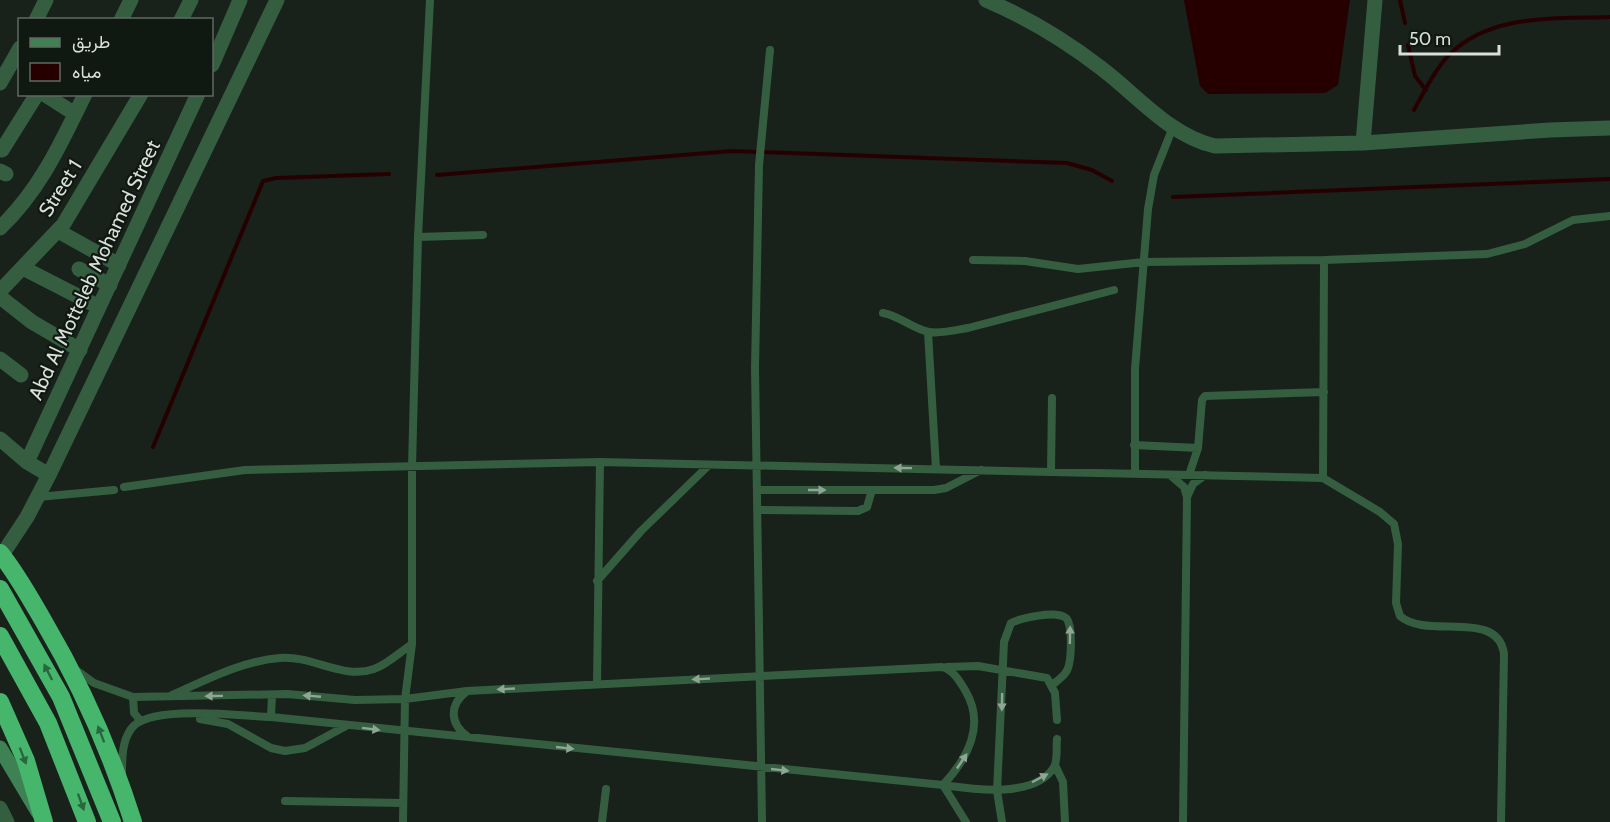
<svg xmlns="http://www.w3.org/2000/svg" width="1610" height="822" font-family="Cabin,Vazirmatn,sans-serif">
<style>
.water{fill:#260001}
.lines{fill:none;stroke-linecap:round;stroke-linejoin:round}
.stream{stroke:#260001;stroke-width:4}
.lane{stroke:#355e41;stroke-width:8}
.street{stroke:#355e41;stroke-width:15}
.secondary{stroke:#3e8153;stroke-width:15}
.highway{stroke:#46b66d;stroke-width:18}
.highway-bridge{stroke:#46b66d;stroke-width:18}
.oneway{fill:#8fa595}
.oneway2{fill:#2a673f}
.labels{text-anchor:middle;stroke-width:4.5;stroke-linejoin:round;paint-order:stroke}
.street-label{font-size:20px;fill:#d9dfda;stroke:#0f1811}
</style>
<rect width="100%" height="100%" fill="#18211a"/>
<path class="water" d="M1184,0H1350L1338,85L1325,93L1208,94L1200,86Z"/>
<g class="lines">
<path class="stream" d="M1400,0L1405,23
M1408,45L1415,76L1426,90
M1414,110C1424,92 1434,71 1448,56C1489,13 1556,19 1610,17
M437,175L732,151L1067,163L1092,170L1112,181
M1173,197L1610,179
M153,447L263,181L276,178L389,174"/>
<path class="lane" d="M418,237L483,235
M973,260L1025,261L1078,269L1144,262L1324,260L1487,254L1525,244L1573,220L1610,216
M883,313C900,316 913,329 929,332C941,334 956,330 968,328L1114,290
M928,332L936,469
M1134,445L1198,448
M1051,472L1052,398
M1135,474V369L1148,209L1154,175L1173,127
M1170,475L1184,487L1187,497
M1189,475L1198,448L1202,400L1205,396L1324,392
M1323,478L1324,260
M124,487L245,470L600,462L1323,478L1380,512L1394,524L1398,544L1396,603L1400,616C1427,640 1498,608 1504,654L1501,822
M758,490H934L946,488L981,470
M38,497L114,490
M758,510L858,511L867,507L872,490
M597,581L641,531L709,465
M947,667L978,666L1047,678L1055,693L1057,720
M76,670L94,683L133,697L287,694L355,700L405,699L467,691L942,667C953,670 959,680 965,690C986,725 968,758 943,785L271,717C241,716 148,704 131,729C122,741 122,759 122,774
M597,684L600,462
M466,692C449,705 450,724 467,736
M172,695C206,680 241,661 280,658C312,655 343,680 374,669C388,664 400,652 412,644
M133,697L134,713L140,720
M271,717L272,695
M200,719L228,724L271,748L285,751L305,748L346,726
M1055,765L1063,782L1065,822
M943,785C972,789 1035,799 1054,767C1058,760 1056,748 1057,739
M943,785L966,822
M285,801L403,803
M403,822L405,699L412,644V467L418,237L430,0
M602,822L606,789
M762,822L755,368L759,165L770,50
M1002,822L997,791L1004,642L1011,623C1021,618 1056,610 1066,618C1073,624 1072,664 1066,672C1063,677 1057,681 1052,685
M1183,822L1187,497L1193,484L1205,475"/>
<path class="street" d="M986,0C1026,17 1066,41 1101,68C1137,95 1170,136 1215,146L1363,143L1550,130L1610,128
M36,20L46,0
M121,20L131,0
M181,20L191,0
M212,65L240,0
M0,83L20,48
M44,94L75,114
M1363,143L1375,0
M2,150L37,94
M0,171L6,174
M0,228C40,190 61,143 85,94
M58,231L119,265
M23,268L99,307
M79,269L110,285
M0,291L63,225L141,94
M0,297L32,322L80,350
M0,359L21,375
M0,439L27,462L49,475
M27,462L198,94
M2,555L27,517L49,475L277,0
M0,808L7,822"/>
<path class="secondary" d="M0,748L38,812"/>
<path class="highway" d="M0,553C17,574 30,598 44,622C81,685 111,752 133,822
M0,636L48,723L87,822
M0,702L26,761L44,822"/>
<path class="highway-bridge" d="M0,589L61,697L112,822"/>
</g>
<defs><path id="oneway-solid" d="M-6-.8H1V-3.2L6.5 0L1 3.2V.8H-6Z" transform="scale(1.5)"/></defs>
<g class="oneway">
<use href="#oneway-solid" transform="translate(903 468) rotate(-179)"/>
<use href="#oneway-solid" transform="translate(817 490)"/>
<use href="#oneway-solid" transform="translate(1070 635) rotate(-89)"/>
<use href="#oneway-solid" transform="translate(701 679) rotate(177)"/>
<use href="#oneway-solid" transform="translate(506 689) rotate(177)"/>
<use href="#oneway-solid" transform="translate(214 696) rotate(179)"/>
<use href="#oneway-solid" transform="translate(312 696) rotate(-175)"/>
<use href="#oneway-solid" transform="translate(1002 702) rotate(91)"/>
<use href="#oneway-solid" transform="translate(371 729) rotate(7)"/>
<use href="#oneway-solid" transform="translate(565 748) rotate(6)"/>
<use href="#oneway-solid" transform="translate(962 761) rotate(-56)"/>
<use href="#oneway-solid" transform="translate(780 770) rotate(6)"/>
<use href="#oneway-solid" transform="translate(1040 778) rotate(-28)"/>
</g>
<g class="oneway2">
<use href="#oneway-solid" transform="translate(48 672) rotate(-117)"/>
<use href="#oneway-solid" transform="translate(101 734) rotate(-111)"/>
<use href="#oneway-solid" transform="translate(23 756) rotate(69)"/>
<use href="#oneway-solid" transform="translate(81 802) rotate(70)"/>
</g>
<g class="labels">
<g class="street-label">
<text transform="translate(60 188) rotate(-58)" y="7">Street 1</text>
<text transform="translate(94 270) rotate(-65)" y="7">Abd Al Motteleb Mohamed Street</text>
</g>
</g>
<rect x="18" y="18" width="195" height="78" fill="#0f1811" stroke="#606861" stroke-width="1.5"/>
<rect x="30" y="38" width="30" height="9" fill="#3e8153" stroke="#606861" stroke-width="1.5"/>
<text x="72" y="48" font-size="18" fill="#d9dfda">طريق</text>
<rect x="30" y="63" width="30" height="18" fill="#260001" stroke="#606861" stroke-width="1.5"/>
<text x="72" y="78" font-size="18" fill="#d9dfda">مياه</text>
<path d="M1400 45v9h99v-9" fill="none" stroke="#d9dfda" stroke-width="3"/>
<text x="1409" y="45" font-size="18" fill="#d9dfda" stroke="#0f1811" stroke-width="4.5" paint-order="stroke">50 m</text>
</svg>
